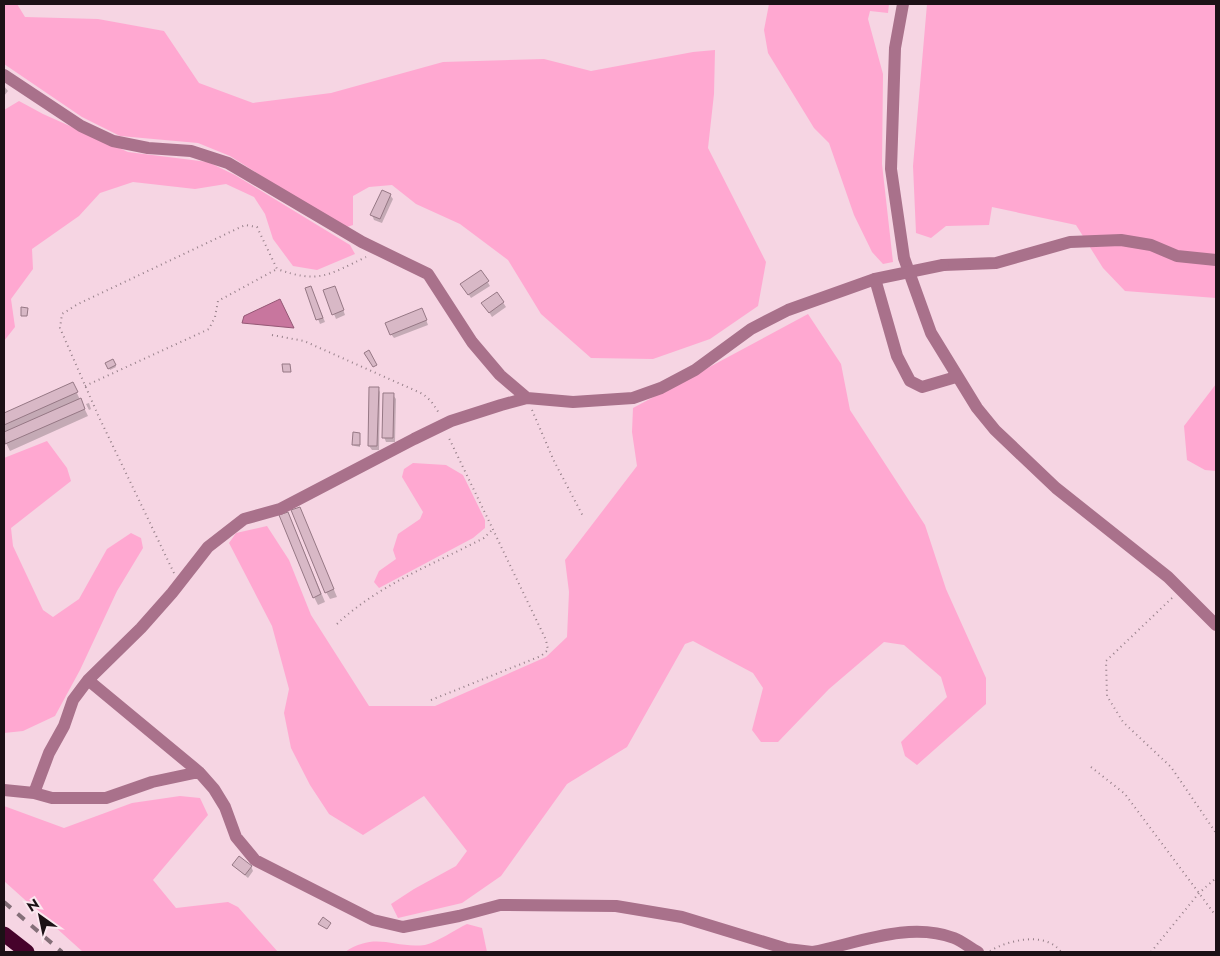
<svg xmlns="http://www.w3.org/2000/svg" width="1220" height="956" font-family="Jost,sans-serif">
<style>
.green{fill:#ffa8d1}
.water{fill:#c8769e;stroke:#945875}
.shadow{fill:#0003}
.building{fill:#d8b8c6;stroke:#967885}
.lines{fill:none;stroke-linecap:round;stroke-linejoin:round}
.path{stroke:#97808a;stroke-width:2;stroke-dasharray:1 4;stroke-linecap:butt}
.minor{stroke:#a9718b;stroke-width:12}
.highway{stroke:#46032b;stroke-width:15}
.rail{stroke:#846f78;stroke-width:4;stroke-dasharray:9 9;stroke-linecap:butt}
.minor-bridge{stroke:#a9718b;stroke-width:12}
</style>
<rect width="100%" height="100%" fill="#f6d5e3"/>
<path class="green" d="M4,4H17L25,17L98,19L164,31L199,83L253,103L331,93L443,62L544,59L591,71L693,52L715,50L714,94L708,148L766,262L758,306L710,339L653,359L591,358L541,314L508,260L460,224L416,204L392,185L369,187L353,196V225L344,228L230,156L198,143L120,136L82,117L4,64Z
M769,4H889L888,13L870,11L868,19L883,74L882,164L893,262L883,264L872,252L854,215L829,143L814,128L768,53L764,30Z
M927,4H1216V298L1125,291L1103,268L1076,225L992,207L989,225L946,226L931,238L916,233L913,166Z
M19,101L43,114L128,152L208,162L235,175L350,245L355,254L317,270L293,266L273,239L265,214L254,197L226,184L195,189L133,182L100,193L79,216L32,249L33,269L11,299L15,327L4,341V110Z
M808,314L841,364L850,410L925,525L946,589L986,678V704L917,765L905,756L901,742L947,697L941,677L904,645L884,642L829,689L778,742H761L752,730L763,688L753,673L693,641L685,644L627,747L567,784L501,876L462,903L398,918L391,904L414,889L456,866L467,851L424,796L363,835L329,814L310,785L291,748L284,713L289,689L272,626L229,543L236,533L267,526L289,560L311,615L369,706H435L546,657L567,637L569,592L565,560L637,466L632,432L633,408Z
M1216,384V471L1205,470L1187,460L1184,426Z
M47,441L67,468L71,481L11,528L13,546L43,610L53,617L79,599L107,549L131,533L141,538L143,548L117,591L80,670L55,716L23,731L4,733V458Z
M413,463L446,465L463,475L485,520V528L473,538L379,588L374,582L379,571L396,559L393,550L398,534L420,519L423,512L402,477L404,469Z
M180,796L200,798L208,815L153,880L176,908L228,902L238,907L278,952H83L4,881V806L64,828L132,803Z
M467,924L482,928L487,952H345C377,931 393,949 425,945C438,942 454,930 467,924Z"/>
<path class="water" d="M280,299L294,328L242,323L244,316Z"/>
<path class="shadow" d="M4,86L8,91L4,96Z
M390,195L393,199L382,223L374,220L372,215Z
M481,271L490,286L471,298L462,284Z
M311,287L325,322L320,324L318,319Z
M337,292L345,315L336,319L334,314Z
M497,293L506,307L492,317L486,307Z
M424,314L428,325L394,338L391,334Z
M113,361L116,367L110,370L107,364Z
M72,383L88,416L10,451L4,439V414Z
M378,388L380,392L379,450H372L369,446Z
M393,395L396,399L395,442H386L384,437Z
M89,403L91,409L89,410L86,404Z
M360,434V447L355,446L353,445Z
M300,508L337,597L330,599L326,592Z
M291,520L325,602L318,605L314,597Z
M233,865L251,866L253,871L248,878Z"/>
<path class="building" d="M382,190L391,194L380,219L370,215Z
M481,270L489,281L468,295L460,284Z
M311,286L323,318L316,320L305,288Z
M335,286L344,310L332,315L323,290Z
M497,292L504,302L489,313L481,303Z
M21,307L28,308L27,316H21Z
M422,308L427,320L390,335L385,323Z
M369,350L377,365L373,367L364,353Z
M113,359L116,365L108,369L105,363Z
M282,364H290L291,372H283Z
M73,382L78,392L4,425V413Z
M369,387H379L377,446H368Z
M383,393H394L393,438H382Z
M81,398L85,409L5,444L4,432Z
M353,432L360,433V445H352Z
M300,507L334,589L325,593L291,510Z
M288,512L321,594L313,598L279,515Z
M239,856L252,866L245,875L232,865Z
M323,917L331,923L327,929L318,924Z"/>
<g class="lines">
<path class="path" d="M272,335L304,341L423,394L431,401L439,413
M85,386L209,329L215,317L218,301L277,269
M532,410L554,461L584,518
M174,573L98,415L60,328L62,314L78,304L245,225L257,227L277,269C319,284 328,275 366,257
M1172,598L1106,661L1107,696L1123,722L1171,767L1216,833
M337,624C378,585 434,564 484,538L492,530
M431,700L541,656L548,650L546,640L448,436
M1091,767L1125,794L1216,916
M990,951C1008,940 1046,931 1061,952
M1151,952L1199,893L1216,878"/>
<path class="minor" d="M903,4L895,48L891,169L904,258L931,333L977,408L995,430L1056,488L1168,577L1216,625
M4,75L81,126L113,141L148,148L191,151L228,163L362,242L428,274L472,342L500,375L527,398
M943,265L996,263L1070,242L1121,240L1151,245L1177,256L1216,260
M88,680L199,772L214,789L225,807L236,837L255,860L373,920L403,927L459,916L500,905L616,906L682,917L787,949L812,952
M4,790L34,793L52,798H106L152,782L199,772
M34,793L49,753L64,726L73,700L88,680L141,628L172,593L208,547L244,519L280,509L414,439L451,421L501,405L527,398L573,402L633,398L661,388L695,370L751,329L788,310L875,279L897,356L910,381L922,387L956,377
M813,952C858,943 909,921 954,938C962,941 970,948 978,952"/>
<path class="highway" d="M4,934L27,952"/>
<path class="rail" d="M4,902L62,952"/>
<path class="minor-bridge" d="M875,279L943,265"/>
</g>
<rect width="1220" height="956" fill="none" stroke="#1c1116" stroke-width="10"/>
<g transform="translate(40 916) rotate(327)" stroke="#fbe7ef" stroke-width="4" paint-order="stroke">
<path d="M0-4L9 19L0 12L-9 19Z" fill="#1c1116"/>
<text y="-8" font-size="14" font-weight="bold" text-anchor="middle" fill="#1c1116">N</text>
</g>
</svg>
